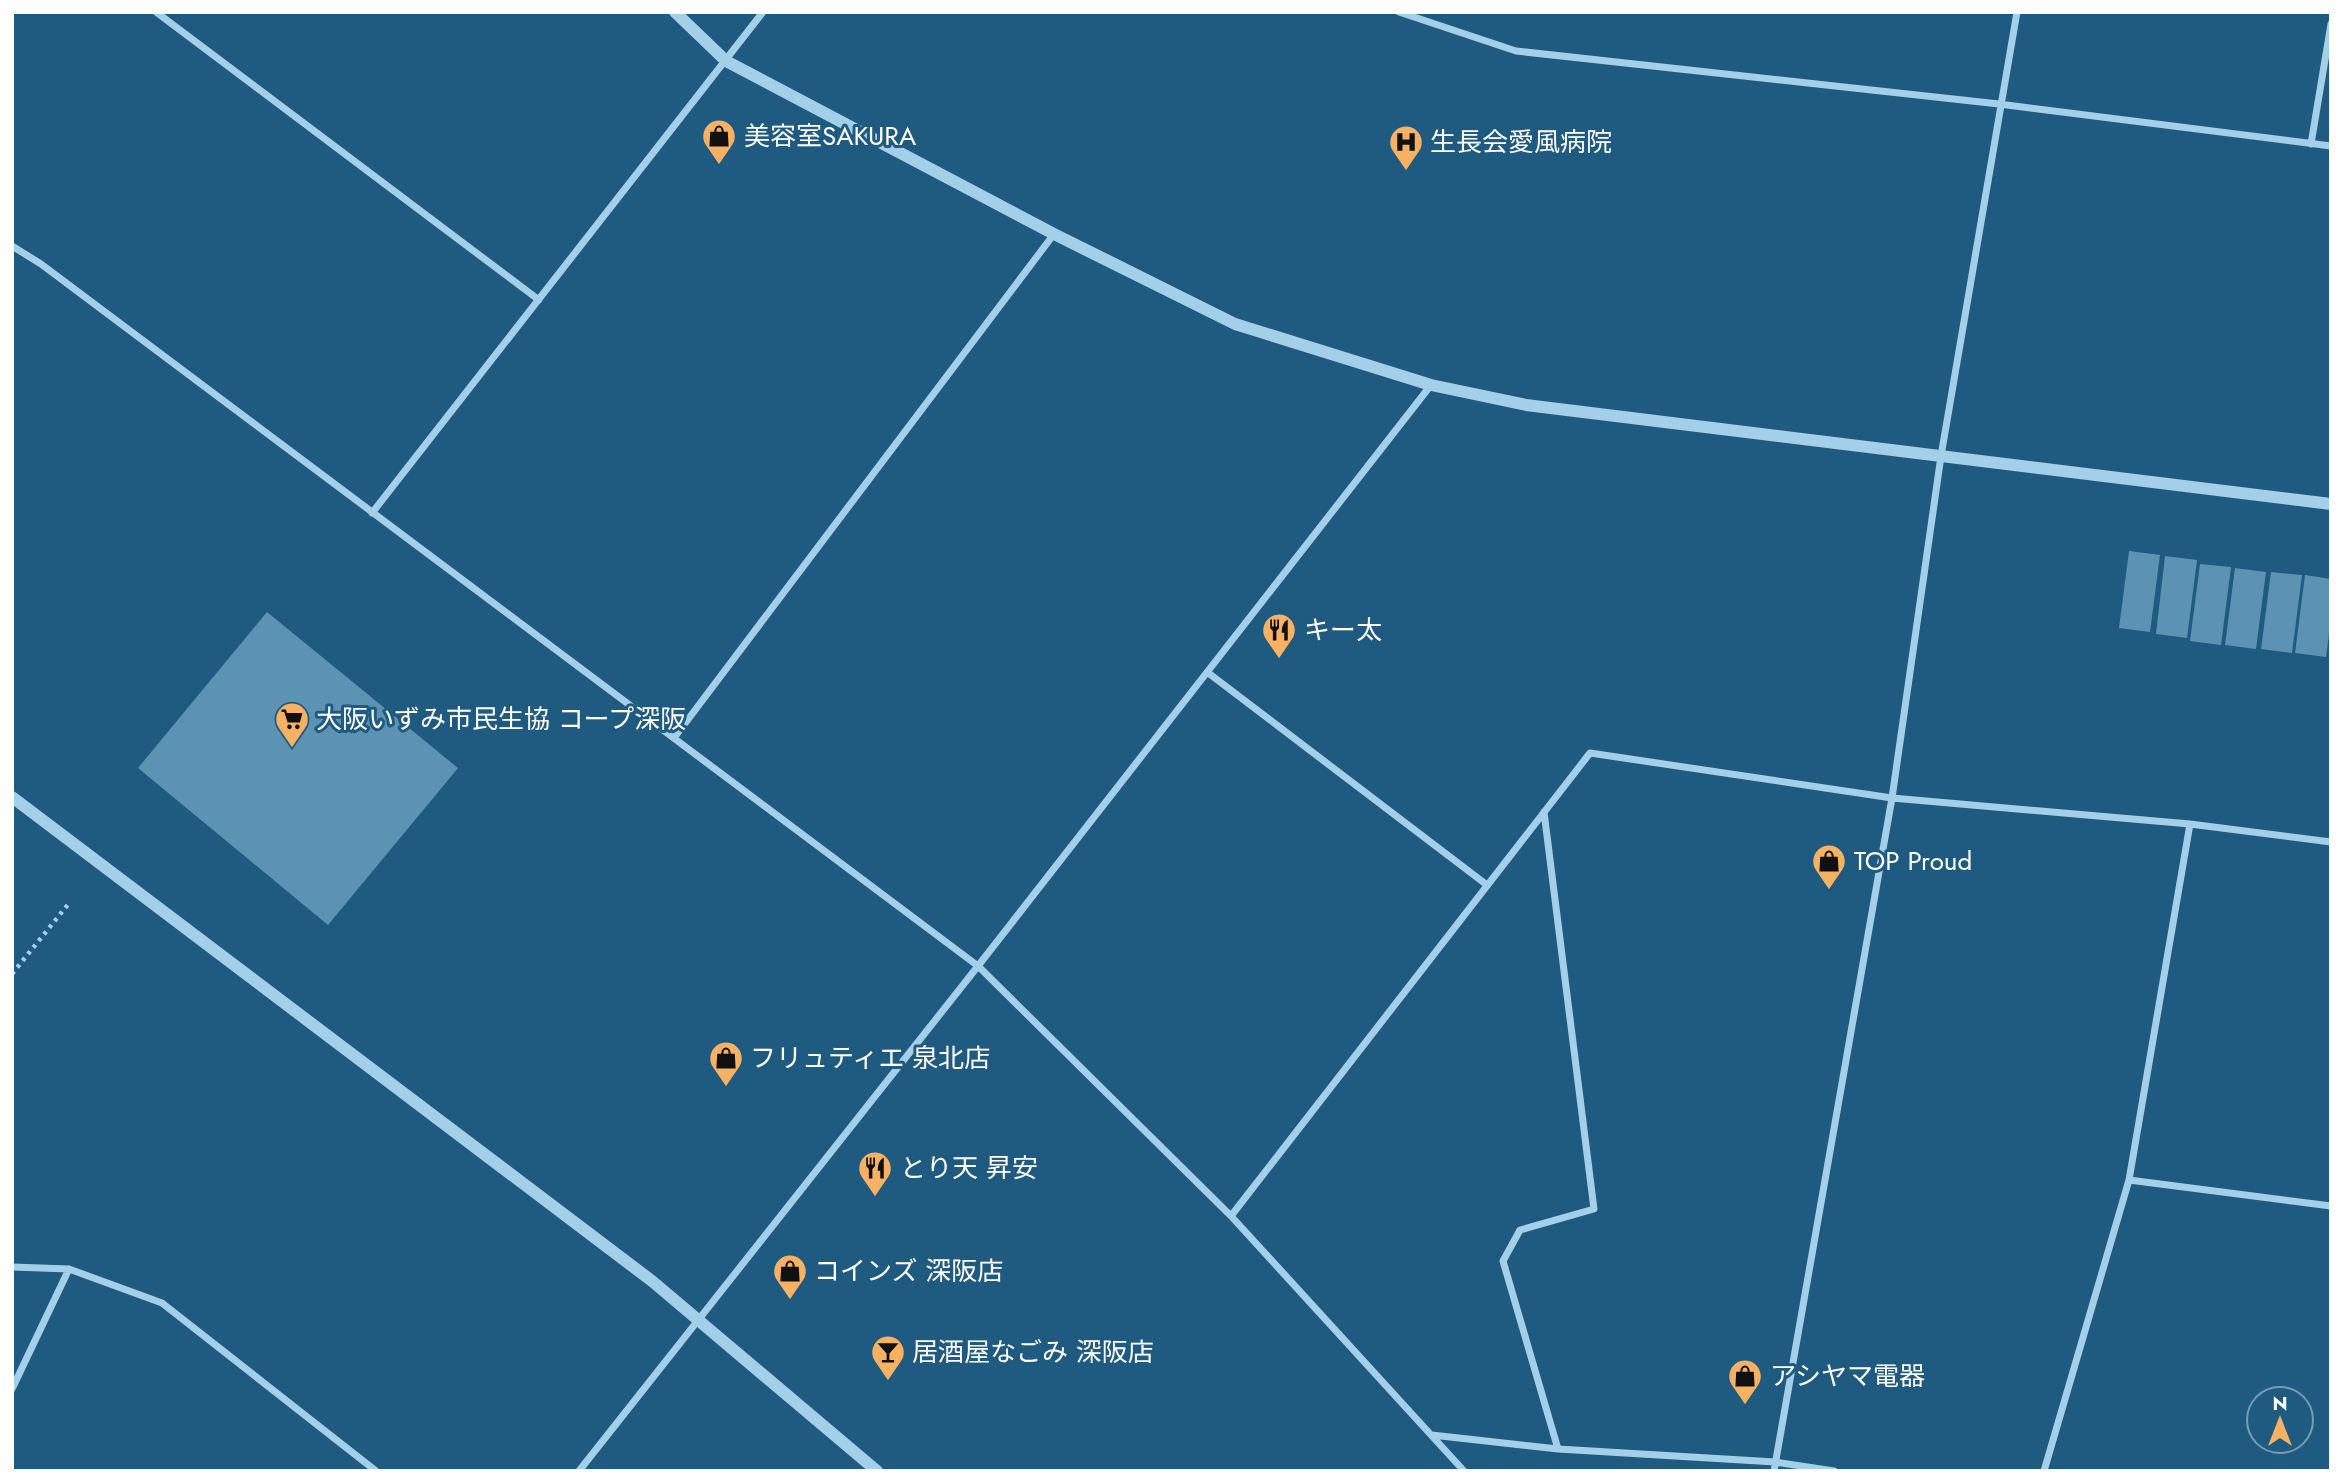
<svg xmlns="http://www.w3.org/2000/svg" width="2343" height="1483" font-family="Jost,'Noto Sans JP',sans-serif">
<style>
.building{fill:#5c93b3}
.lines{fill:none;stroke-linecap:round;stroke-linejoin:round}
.path{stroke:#a3cfe8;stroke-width:4.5;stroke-dasharray:3.5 5;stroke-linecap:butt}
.minor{stroke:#a3cfe8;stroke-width:7}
.tertiary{stroke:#a3cfe8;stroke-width:12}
.labels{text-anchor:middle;stroke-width:6;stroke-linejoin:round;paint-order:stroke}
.poi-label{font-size:26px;fill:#fff;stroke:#1f5a80;text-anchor:start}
</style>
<rect width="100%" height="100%" fill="#1f5a80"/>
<path class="building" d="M2129,551L2160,555L2150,632L2119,628Z
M2165,556L2197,560L2187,638L2156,634Z
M2200,564L2231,567L2221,645L2190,641Z
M2235,568L2266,572L2256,649L2225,645Z
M2271,572L2302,575L2292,653L2261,649Z
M2305,575L2331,579V619L2326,657L2295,653Z
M267,612L458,768L328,925L138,768Z"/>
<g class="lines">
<path class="path" d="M12,974L70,902"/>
<path class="minor" d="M156,12L539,300
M1399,12L1516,51L1999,104L2331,146
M2311,144L2331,24
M12,246L41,264L978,966L1231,1216L1464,1471
M372,513L763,12
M1207,672L1487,885
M674,738L1054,234
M1544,812L1594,1209L1520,1230L1503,1261L1558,1449
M2129,1180L2331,1206
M1231,1216L1590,753L1892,798L2190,824L2331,842
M12,1267L69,1269L162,1303L376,1471
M12,1389L69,1269
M1432,1435L1558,1449L1775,1462L1834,1471
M579,1471L978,966L1431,385
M1774,1471L1892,798L1941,456L2017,12
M2044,1471L2129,1180L2190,824"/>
<path class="tertiary" d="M675,12L726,61L1054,234L1235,324L1431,385L1526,405L2331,504
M12,797L652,1281L877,1471"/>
</g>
<defs>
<g id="shop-pin" transform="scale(1.75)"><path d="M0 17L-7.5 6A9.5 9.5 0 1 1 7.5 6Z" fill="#f6b163" stroke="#1f5a80"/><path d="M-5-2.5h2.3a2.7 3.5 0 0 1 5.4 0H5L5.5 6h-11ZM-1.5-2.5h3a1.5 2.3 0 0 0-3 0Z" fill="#111"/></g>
<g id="hospital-pin" transform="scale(1.75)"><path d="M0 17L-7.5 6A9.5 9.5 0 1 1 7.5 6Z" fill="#f6b163" stroke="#1f5a80"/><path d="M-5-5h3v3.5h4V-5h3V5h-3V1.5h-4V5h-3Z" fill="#111"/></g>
<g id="restaurant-pin" transform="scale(1.75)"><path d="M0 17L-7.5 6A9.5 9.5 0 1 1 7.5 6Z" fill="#f6b163" stroke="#1f5a80"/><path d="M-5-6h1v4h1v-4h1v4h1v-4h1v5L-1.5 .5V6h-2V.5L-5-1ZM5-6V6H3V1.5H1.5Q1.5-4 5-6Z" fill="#111"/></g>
<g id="supermarket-pin" transform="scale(1.75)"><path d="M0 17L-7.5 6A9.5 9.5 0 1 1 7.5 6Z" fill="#f6b163" stroke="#1f5a80"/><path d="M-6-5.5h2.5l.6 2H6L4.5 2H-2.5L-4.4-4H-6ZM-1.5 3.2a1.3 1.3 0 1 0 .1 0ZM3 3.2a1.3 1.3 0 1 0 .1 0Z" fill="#111"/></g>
<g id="bar-pin" transform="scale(1.75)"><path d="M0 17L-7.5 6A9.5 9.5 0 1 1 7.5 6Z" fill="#f6b163" stroke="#1f5a80"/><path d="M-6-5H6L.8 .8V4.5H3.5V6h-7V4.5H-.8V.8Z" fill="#111"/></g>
</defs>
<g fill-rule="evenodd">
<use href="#shop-pin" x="719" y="136"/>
<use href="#hospital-pin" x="1406" y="142"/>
<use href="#restaurant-pin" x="1279" y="630"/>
<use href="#supermarket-pin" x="292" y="719"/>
<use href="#shop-pin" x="1829" y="861"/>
<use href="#shop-pin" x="726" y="1058"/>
<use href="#restaurant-pin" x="875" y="1168"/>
<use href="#shop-pin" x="790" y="1271"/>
<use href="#bar-pin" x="888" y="1352"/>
<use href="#shop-pin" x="1745" y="1376"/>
</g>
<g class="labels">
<g class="poi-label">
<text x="744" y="145">美容室SAKURA</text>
<text x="1430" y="151">生長会愛風病院</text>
<text x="1304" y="639">キー太</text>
<text x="316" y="728">大阪いずみ市民生協 コープ深阪</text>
<text x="1854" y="870">TOP Proud</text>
<text x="750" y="1067">フリュティエ 泉北店</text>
<text x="900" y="1177">とり天 昇安</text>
<text x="814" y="1280">コインズ 深阪店</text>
<text x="912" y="1361">居酒屋なごみ 深阪店</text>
<text x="1770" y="1385">アシヤマ電器</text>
</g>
</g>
<rect width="2343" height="1483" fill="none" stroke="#ffffff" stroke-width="28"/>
<g transform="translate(2280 1420)"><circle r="33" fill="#1f5a80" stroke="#799cb3" stroke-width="2"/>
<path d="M0-5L12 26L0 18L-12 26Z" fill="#f6b163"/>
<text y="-10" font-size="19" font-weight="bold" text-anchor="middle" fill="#ffffff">N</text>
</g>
</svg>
